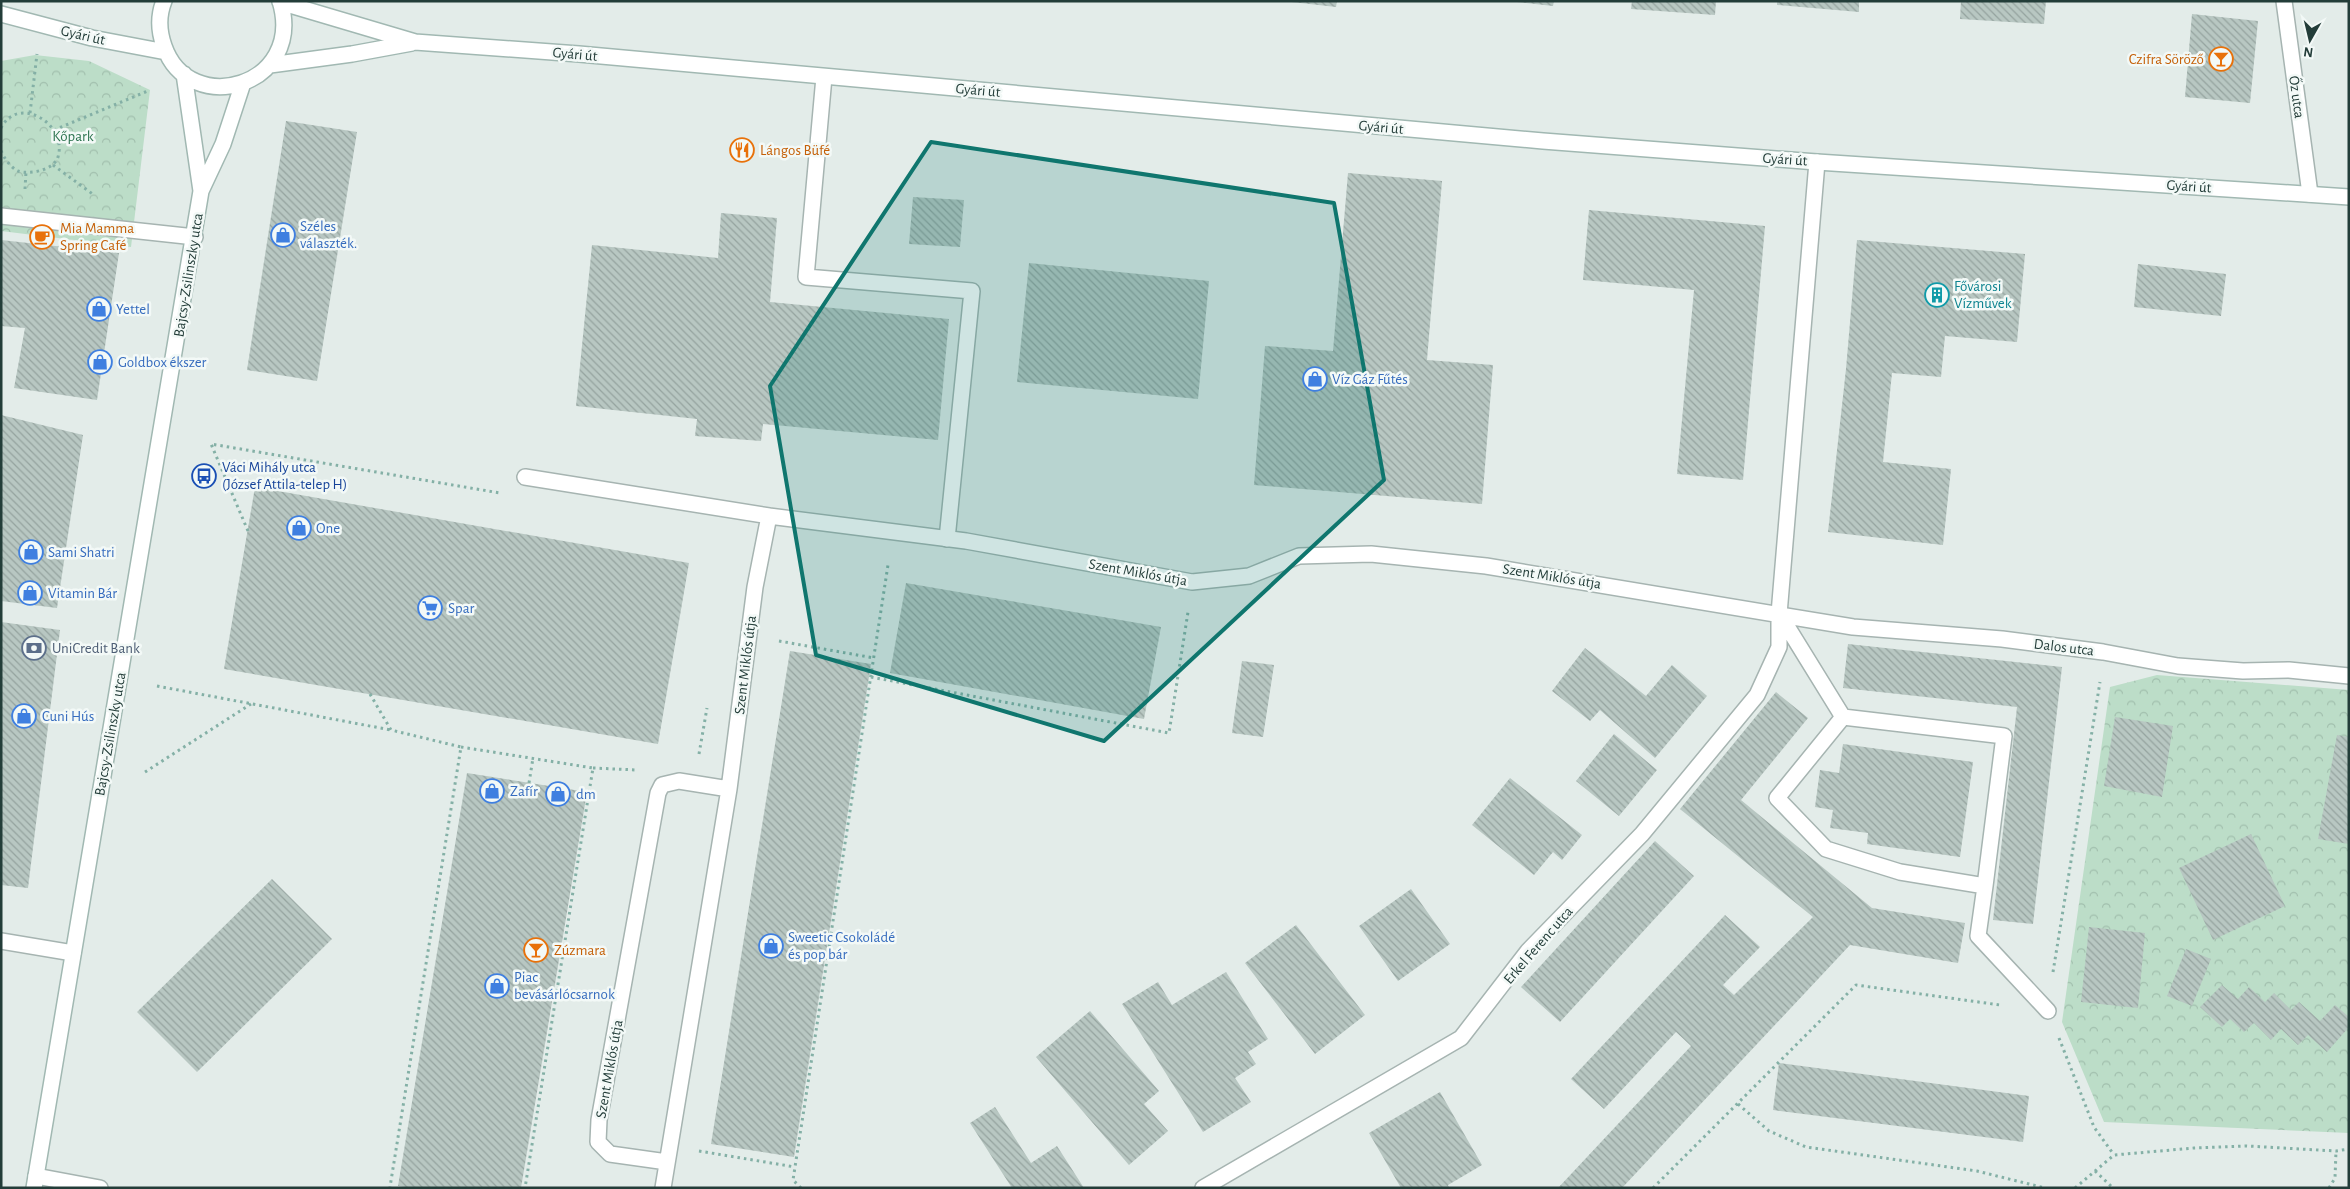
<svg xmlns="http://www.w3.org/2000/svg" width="2350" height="1189" font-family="'Alegreya Sans',sans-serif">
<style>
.forest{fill:url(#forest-crowns)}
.building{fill:url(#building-back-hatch)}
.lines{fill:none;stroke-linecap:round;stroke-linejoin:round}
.lane-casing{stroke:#a6b4b1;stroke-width:18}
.street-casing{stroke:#a6b4b1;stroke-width:18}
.secondary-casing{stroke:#a1b8b2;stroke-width:18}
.path{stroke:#84b0a6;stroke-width:3;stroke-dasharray:2.5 4;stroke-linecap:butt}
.lane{stroke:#fff;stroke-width:15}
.street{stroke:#fff;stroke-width:15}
.secondary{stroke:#fff;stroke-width:15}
.marked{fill:#0f766e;fill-opacity:0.2;stroke:#0f766e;stroke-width:4;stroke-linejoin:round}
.labels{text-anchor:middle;stroke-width:5;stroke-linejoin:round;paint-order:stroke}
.street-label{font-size:15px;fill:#233d39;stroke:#f3f9f7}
.food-label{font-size:15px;fill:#c56008;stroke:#f3f9f7;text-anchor:start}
.park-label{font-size:15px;fill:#2d7450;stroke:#f3f9f7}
.shop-label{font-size:15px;fill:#366cbe;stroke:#f3f9f7;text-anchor:start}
.culture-label{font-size:15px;fill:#0d838f;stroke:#f3f9f7;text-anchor:start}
.transit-label{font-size:15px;fill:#164399;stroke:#f3f9f7;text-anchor:start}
.service-label{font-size:15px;fill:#4e5e75;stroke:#f3f9f7;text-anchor:start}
</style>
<defs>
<pattern id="forest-crowns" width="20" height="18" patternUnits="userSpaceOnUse" patternTransform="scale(1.25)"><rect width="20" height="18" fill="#bcddc8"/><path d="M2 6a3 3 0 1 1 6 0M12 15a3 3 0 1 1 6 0" fill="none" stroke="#a1bfad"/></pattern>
<pattern id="building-back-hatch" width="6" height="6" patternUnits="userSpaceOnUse" patternTransform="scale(1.25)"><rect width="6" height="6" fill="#b8c7c2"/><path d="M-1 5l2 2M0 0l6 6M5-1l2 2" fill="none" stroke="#95a39f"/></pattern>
</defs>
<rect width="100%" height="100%" fill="#e3ece9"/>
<path class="forest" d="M35,55L89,61L150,90L131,247L1,231V61Z
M2157,675L2349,690V1133L2104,1122L2062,1022L2110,687Z"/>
<path class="building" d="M1283,1H1337L1336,7Z
M1508,1H1554L1553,6Z
M1632,1H1716L1715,15L1631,9Z
M1777,1H1859V12L1777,5Z
M1961,1H2046L2044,24L1960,19Z
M2192,14L2258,21L2250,103L2185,97Z
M286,121L357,132L317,381L247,370Z
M1348,173L1442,181L1427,360L1493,365L1482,504L1254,485L1265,346L1333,351Z
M913,197L964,200L960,247L909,244Z
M1589,210L1765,226L1743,480L1677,474L1694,290L1583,280Z
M721,213L777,218L770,302L949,319L938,440L763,424L761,441L695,436L697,419L576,406L592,245L718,258Z
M1,240L119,253L97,400L14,388L25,328L1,326Z
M1857,240L2025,254L2017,342L1945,336L1941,377L1892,373L1883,462L1951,469L1943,545L1828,532L1846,369Z
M1029,263L1209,281L1198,399L1017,382Z
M2138,264L2226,274L2221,316L2134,307Z
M1,415L83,435L57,608L1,601Z
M255,487L689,563L658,744L224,669Z
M906,583L1161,627L1144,719L890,673Z
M1,622L60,630L28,888L1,885Z
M1848,644L2062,667L2033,924L1993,920L2017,707L1843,688Z
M1585,648L1646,696L1672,665L1707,696L1655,758L1600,710L1590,721L1552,691Z
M790,651L871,664L794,1157L711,1144Z
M1242,661L1274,665L1263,737L1232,733Z
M1776,692L1808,718L1741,800L1872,908L1965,923L1958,963L1850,945L1622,1188H1558L1691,1046L1676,1032L1604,1109L1571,1079L1725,915L1760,947L1723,985L1734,995L1813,917L1680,809Z
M2115,717L2173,726L2162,797L2104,786Z
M1614,734L1657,770L1619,816L1576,781Z
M2337,735L2349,737V844L2318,839Z
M1843,744L1973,762L1960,857L1867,844L1868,833L1830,828L1833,810L1815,807L1820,770L1839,773Z
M467,773L587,792L521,1188H412L398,1186Z
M1510,778L1582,835L1562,860L1553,852L1534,875L1472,825Z
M2251,834L2285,906L2213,940L2179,868Z
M1655,841L1694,876L1560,1022L1521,987Z
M272,879L332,939L197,1072L137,1012Z
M1411,889L1450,944L1398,981L1359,926Z
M1296,925L1365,1015L1315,1054L1245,963Z
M2089,927L2145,933L2138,1008L2081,1002Z
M2186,949L2211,959L2192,1006L2167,996Z
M1226,972L1268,1039L1248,1052L1256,1064L1235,1078L1251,1102L1203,1132L1122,1004L1158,982L1172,1005Z
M2222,985L2238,999L2249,987L2265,1002L2274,993L2291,1010L2299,1002L2320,1021L2335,1005L2349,1017V1027L2327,1052L2308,1035L2298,1045L2281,1029L2271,1040L2254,1023L2244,1032L2230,1019L2222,1027L2200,1007Z
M1090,1011L1159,1091L1144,1104L1168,1131L1129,1165L1036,1057Z
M1779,1063L2029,1096L2023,1142L1773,1110Z
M1440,1092L1482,1165L1448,1185L1449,1188H1401L1369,1133Z
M995,1107L1031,1163L1057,1146L1084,1188H1012L970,1123Z"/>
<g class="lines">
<g class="lane-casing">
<path id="lane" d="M824,77L806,277L972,291L947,539
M1,216L195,237"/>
</g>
<g class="street-casing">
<path id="street" d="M2284,1L2310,194
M525,477L769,516
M1780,615L1843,717
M1843,717L2004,736L1985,886L1900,872L1826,849L1777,798Z
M1985,886L1978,936L2048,1011
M1,941L73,953
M667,1162L610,1154L598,1142L599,1120L658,793L662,785L679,781L729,789
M36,1176L100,1188
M663,1188L729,789L755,587L769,516L966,541L1192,582L1249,576L1299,556L1371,554L1486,566L1853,627L2002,639L2103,652L2178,666L2243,671L2289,670L2349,676
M1203,1188L1461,1038L1528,951L1642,834L1757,695L1779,647V614L1817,162"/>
</g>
<g class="secondary-casing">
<path id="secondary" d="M164,1C158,16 159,32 164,46C189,119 306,87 280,1
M280,2L415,42L579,54L1543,141L1817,162L2349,197
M1,14L92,38L166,52
M270,65L352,54L412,43
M184,74L201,191
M34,1188L201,191L223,144L243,83"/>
</g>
<path class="path" d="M30,113L37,54
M1,128C18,94 68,124 58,157C54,170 30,175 18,171C11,168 3,157 1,150
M54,130L150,90
M53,165L94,195
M25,189L26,172
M248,531L211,444L500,493
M779,641L874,658
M871,677L1169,733L1188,612
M157,686L391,730
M370,694L391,730L461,747L390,1187
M461,747L593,768L525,1188
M699,754L707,708
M593,768L637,770
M145,772L251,704
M529,783L533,758
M2053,972L2100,682
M2059,1038L2094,1127L2114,1155
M1738,1104L1769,1131L1806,1147L1977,1171L2045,1188
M699,1151L795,1167
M2095,1171L2113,1188
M801,1188L793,1180L888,565
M1653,1188L1856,985L2000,1005
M2075,1188L2114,1155L2194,1148L2247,1146L2336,1151L2349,1149
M2329,1188L2335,1178L2336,1151"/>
<use href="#lane" class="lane"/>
<use href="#street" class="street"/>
<use href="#secondary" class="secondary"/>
</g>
<path class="marked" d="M931,142L1334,203L1384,480L1104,741L816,655L770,386Z"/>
<defs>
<g id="bar-ring" transform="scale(1.25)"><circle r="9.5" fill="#f3f9f7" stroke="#e8710a" stroke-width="1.5"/><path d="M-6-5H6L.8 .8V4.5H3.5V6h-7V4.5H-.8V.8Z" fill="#e8710a"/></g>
<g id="restaurant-ring" transform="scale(1.25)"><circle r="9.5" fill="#f3f9f7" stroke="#e8710a" stroke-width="1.5"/><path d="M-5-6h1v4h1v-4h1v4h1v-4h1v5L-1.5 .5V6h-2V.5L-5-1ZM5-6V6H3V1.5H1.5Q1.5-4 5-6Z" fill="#e8710a"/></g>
<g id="shop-ring" transform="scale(1.25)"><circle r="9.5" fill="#f3f9f7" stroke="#3f7fe0" stroke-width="1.5"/><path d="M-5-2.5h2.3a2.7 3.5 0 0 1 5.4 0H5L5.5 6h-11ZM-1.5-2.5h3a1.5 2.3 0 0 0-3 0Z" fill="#3f7fe0"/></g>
<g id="cafe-ring" transform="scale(1.25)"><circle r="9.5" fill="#f3f9f7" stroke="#e8710a" stroke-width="1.5"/><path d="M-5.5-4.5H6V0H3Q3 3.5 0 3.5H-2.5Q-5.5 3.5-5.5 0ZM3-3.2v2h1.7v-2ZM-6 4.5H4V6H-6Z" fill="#e8710a"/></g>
<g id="building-ring" transform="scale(1.25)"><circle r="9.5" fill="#f3f9f7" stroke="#0f9aa8" stroke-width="1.5"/><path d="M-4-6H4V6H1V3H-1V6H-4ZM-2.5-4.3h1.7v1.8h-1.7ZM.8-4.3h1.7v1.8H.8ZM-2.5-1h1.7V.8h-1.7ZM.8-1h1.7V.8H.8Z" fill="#0f9aa8"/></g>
<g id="bus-ring" transform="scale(1.25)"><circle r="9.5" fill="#f3f9f7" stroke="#1a4fb4" stroke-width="1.5"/><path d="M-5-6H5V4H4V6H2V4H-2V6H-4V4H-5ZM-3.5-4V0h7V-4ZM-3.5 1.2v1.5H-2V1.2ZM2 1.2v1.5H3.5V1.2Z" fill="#1a4fb4"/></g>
<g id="supermarket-ring" transform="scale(1.25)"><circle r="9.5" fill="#f3f9f7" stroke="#3f7fe0" stroke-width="1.5"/><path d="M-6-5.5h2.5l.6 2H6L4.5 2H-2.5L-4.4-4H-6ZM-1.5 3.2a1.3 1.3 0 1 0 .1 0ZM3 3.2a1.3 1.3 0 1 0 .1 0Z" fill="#3f7fe0"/></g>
<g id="bank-ring" transform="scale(1.25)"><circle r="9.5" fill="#f3f9f7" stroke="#5c6f8a" stroke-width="1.5"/><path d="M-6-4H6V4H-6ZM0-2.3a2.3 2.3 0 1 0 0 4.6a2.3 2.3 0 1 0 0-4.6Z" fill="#5c6f8a"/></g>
</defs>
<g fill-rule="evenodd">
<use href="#bar-ring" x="2221" y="59"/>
<use href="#restaurant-ring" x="742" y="150"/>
<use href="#shop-ring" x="283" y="235"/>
<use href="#cafe-ring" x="42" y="237"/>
<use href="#building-ring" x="1937" y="295"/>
<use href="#shop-ring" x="99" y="309"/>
<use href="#shop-ring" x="100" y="362"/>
<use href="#shop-ring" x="1315" y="379"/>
<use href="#bus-ring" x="204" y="476"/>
<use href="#shop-ring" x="299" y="528"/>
<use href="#shop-ring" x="31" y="552"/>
<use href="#shop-ring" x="30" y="593"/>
<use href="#supermarket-ring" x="430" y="608"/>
<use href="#bank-ring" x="34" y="648"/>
<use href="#shop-ring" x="24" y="716"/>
<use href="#shop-ring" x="492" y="791"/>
<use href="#shop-ring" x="558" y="794"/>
<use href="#shop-ring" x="771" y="946"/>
<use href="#bar-ring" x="536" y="950"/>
<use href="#shop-ring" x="497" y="986"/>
</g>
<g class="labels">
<g class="street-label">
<text transform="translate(83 35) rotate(13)" y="5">Gyári út</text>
<text transform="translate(575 54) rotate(5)" y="5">Gyári út</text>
<text transform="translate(978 90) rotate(5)" y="5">Gyári út</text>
<text transform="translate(2297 97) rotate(82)" y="5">Őz utca</text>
<text transform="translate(1381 127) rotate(5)" y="5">Gyári út</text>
<text transform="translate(1785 159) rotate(4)" y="5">Gyári út</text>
<text transform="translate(2189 186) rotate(4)" y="5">Gyári út</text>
<text transform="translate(188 275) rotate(-81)" y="5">Bajcsy-Zsilinszky utca</text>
<text transform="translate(1138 572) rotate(10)" y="5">Szent Miklós útja</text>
<text transform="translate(1552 576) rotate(9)" y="5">Szent Miklós útja</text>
<text transform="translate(2064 647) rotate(7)" y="5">Dalos utca</text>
<text transform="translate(745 665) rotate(-83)" y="5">Szent Miklós útja</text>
<text transform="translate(110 734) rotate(-80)" y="5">Bajcsy-Zsilinszky utca</text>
<text transform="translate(1538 945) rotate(-49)" y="5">Erkel Ferenc utca</text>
<text transform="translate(609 1069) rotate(-80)" y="5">Szent Miklós útja</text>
</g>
<g class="food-label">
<text x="2204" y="64" text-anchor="end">Czifra Söröző</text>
<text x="760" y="155">Lángos Büfé</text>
<text x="60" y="233">Mia Mamma<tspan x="60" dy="17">Spring Café</tspan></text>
<text x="554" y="955">Zúzmara</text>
</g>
<g class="park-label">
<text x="73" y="141">Kőpark</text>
</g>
<g class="shop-label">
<text x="300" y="231">Széles<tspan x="300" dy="17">választék.</tspan></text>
<text x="116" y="314">Yettel</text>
<text x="118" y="367">Goldbox ékszer</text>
<text x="1332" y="384">Víz Gáz Fűtés</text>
<text x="316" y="533">One</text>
<text x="48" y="557">Sami Shatri</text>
<text x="48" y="598">Vitamin Bár</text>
<text x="448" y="613">Spar</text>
<text x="42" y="721">Cuni Hús</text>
<text x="510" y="796">Zafír</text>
<text x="576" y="799">dm</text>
<text x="788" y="942">Sweetic Csokoládé<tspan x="788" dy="17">és pop bár</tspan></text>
<text x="514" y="982">Piac<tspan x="514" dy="17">bevásárlócsarnok</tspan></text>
</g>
<g class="culture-label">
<text x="1954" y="291">Fővárosi<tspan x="1954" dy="17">Vízművek</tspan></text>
</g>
<g class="transit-label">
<text x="222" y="472">Váci Mihály utca<tspan x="222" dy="17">(József Attila-telep H)</tspan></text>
</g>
<g class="service-label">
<text x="52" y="653">UniCredit Bank</text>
</g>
</g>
<rect width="2350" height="1189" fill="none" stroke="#233d39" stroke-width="5"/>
<g transform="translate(2310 40) rotate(188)" stroke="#f3f9f7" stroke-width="4" paint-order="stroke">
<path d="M0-4L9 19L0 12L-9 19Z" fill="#233d39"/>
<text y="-8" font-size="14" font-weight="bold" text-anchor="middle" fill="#233d39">N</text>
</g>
</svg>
